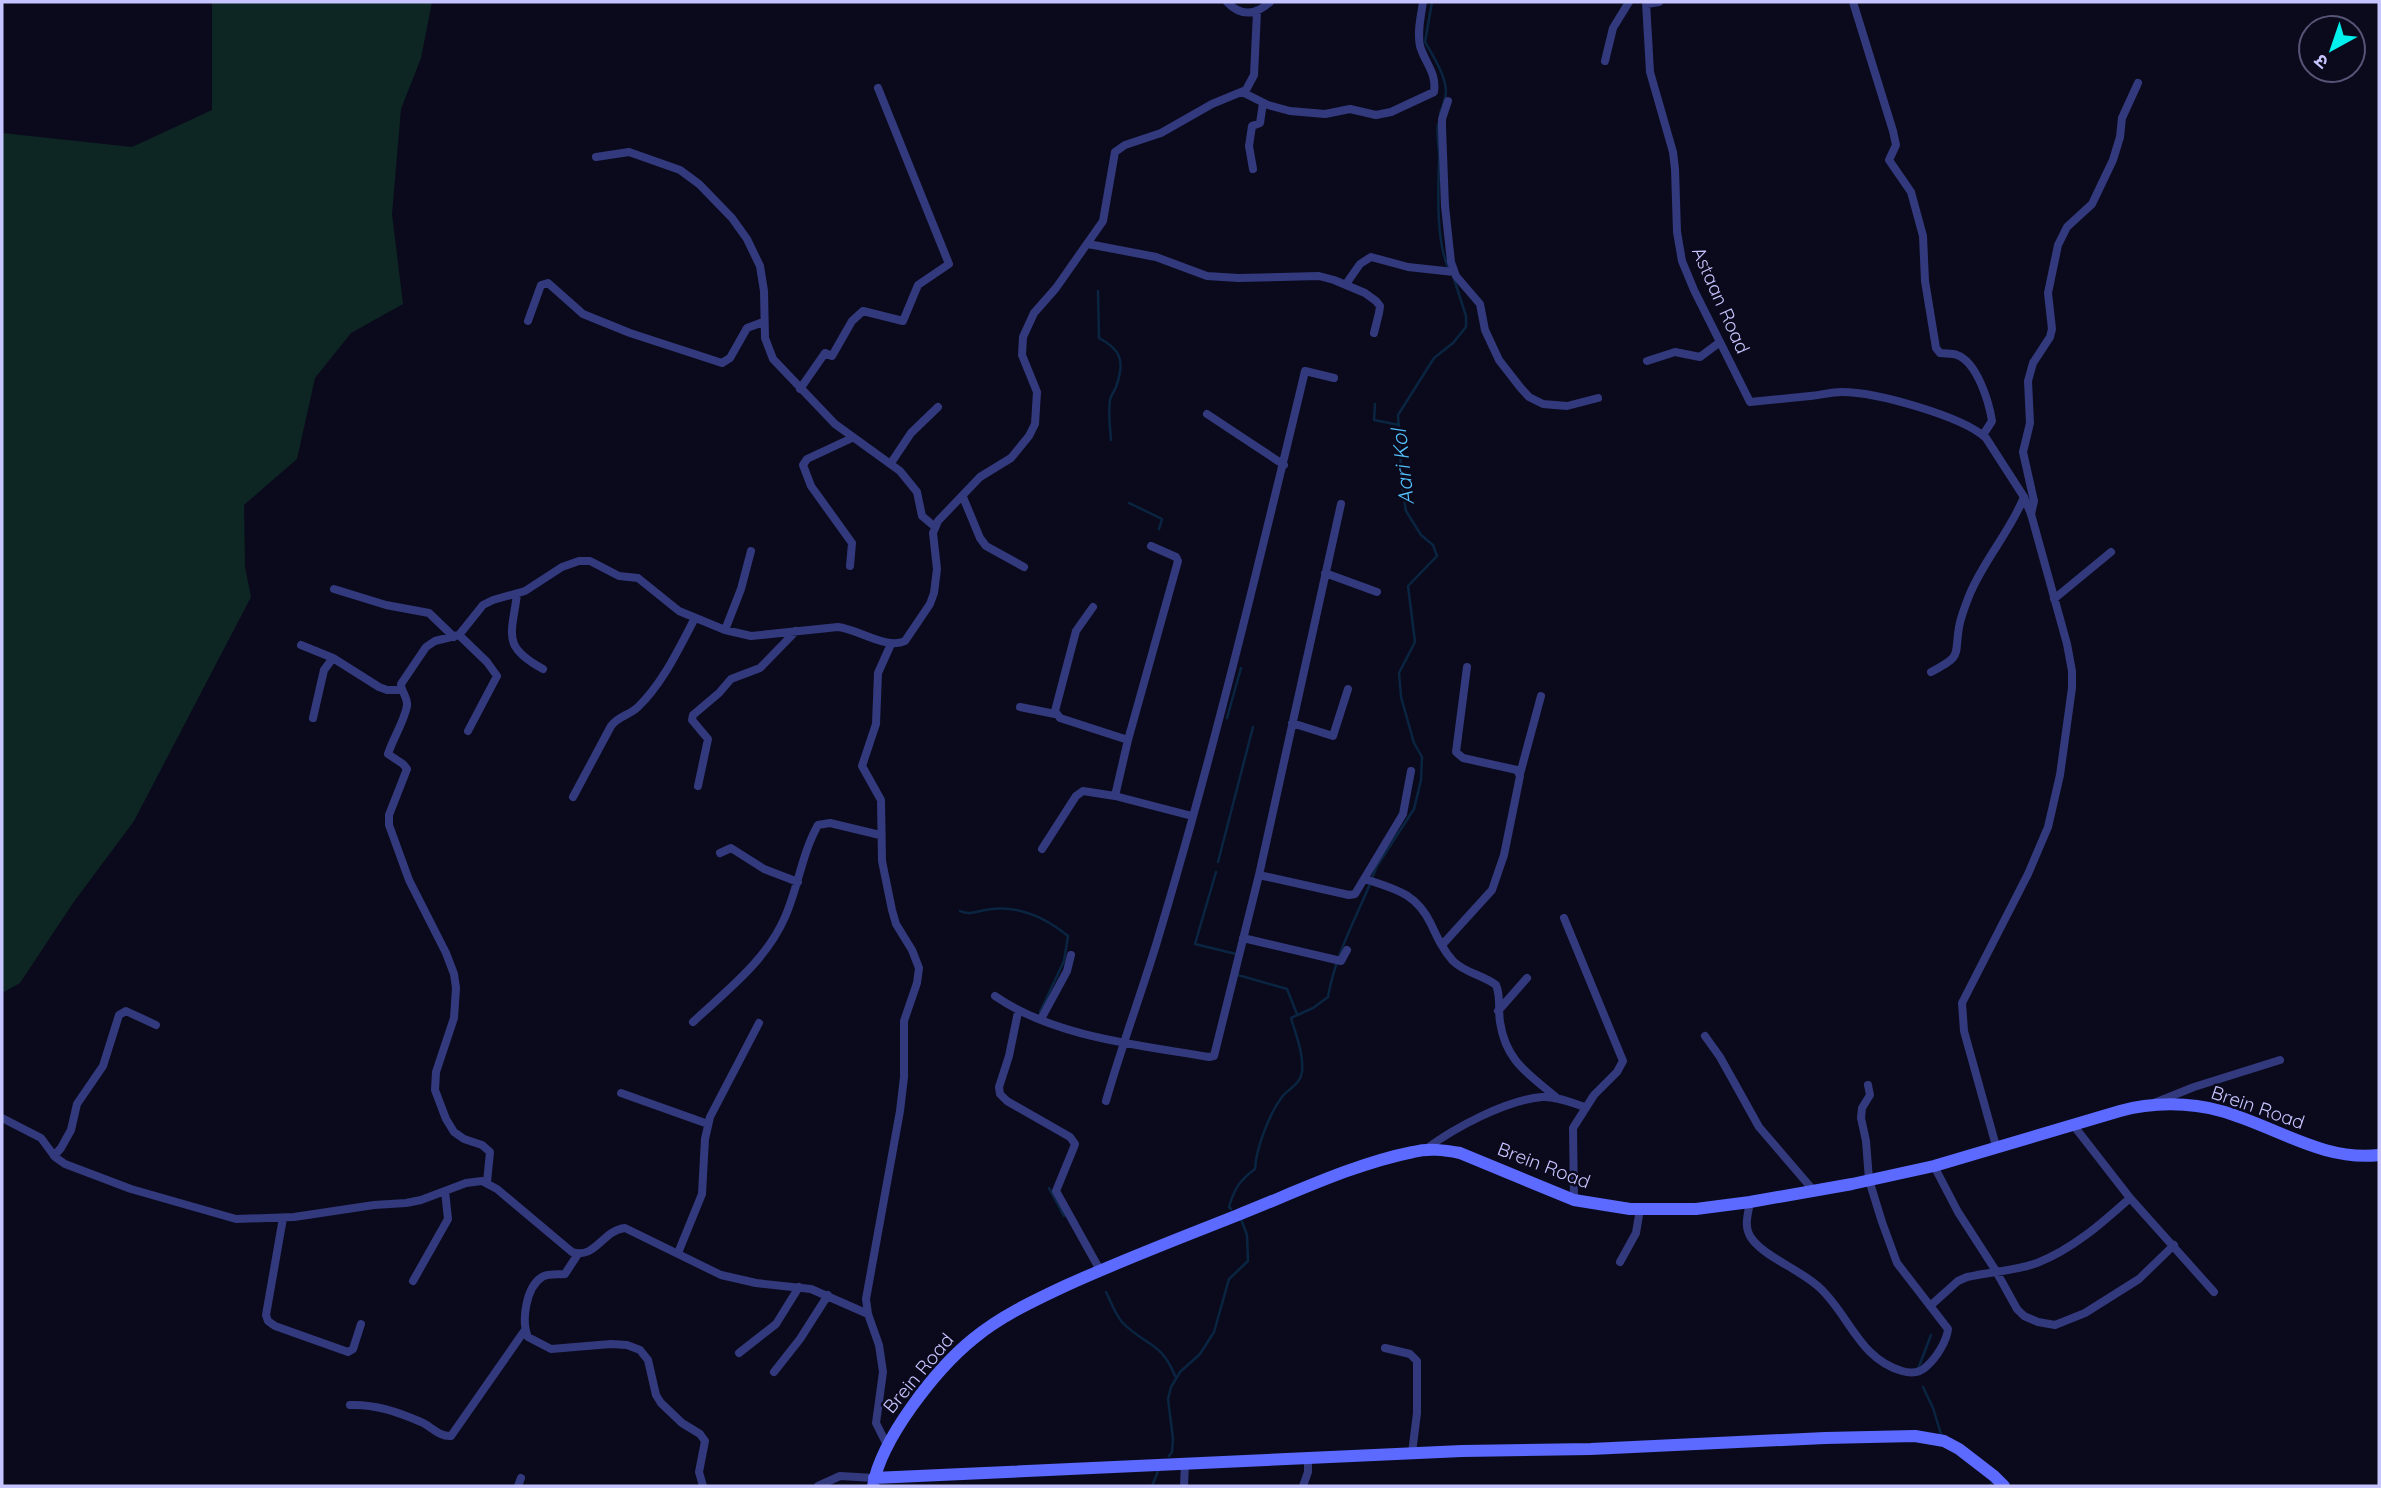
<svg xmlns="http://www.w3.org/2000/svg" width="2381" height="1488" font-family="Quicksand,'Noto Sans Devanagari',sans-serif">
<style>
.green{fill:#0d2623}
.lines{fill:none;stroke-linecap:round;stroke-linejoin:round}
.stream{stroke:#0a2541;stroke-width:2.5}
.street{stroke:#33397d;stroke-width:8}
.secondary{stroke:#5c6aff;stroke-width:12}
.labels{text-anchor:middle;stroke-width:5;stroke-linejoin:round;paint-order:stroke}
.street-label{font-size:19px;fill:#c6c5ff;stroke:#0b0a1c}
.water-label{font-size:21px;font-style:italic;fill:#53c2ff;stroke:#0b0a1c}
</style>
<rect width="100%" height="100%" fill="#0b0a1c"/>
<path class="green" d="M212,2H432L421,58L401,109L392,214L403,304L351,333L315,378L297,459L244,505L245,567L251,597L134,821L73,903L20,983L2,993V133L132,147L212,110Z"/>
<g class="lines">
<path class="stream" d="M1432,2L1425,42C1433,56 1445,74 1446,91C1446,99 1442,107 1440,114
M1438,124C1436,138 1440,149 1439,162C1438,193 1436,242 1449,270
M1098,291L1099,338C1120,349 1125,360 1117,384C1116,390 1111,394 1110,400C1108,413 1110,427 1111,440
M1375,404L1374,420L1399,425
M1129,503L1162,519L1159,529
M1227,718L1241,668
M1218,862L1253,727
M1216,872L1195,944L1236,954
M1372,878L1377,866L1414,809L1421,780L1422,757L1414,743L1401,697L1399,673L1415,642L1408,586L1437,556L1433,545L1421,535L1406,511L1402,486L1398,415L1434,358L1453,343L1466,327V316L1454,279
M960,911C970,916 980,910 992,909C1020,906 1046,918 1068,936L1064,961L1040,1012
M1238,972V975L1287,989L1297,1014
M1049,1188L1064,1216
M1231,1209L1229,1207C1234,1189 1240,1180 1255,1169C1256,1149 1269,1114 1282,1097C1289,1088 1300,1085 1302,1072C1304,1055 1296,1035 1291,1018L1313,1008L1328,997C1335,956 1354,922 1370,884
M1106,1292C1111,1302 1115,1314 1122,1322C1145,1346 1161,1341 1175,1376
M1918,1369L1931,1335
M1923,1387L1933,1408L1941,1434
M1169,1456L1172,1452L1173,1439L1168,1399L1171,1387L1180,1372L1200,1354L1214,1332L1229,1279L1248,1261L1247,1235L1241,1219
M1152,1486L1159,1469
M1990,1486L1991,1484"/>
<path class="street" d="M1227,2C1241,17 1256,15 1270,2
M1646,2L1650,72L1673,152L1675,169L1677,232L1682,261L1694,290L1750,402C1770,400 1790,398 1810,396C1821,395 1831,392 1842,392C1876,392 1962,416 1986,438L2024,497L2031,514L2067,644L2072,671V688L2060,775L2048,827L2028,874L1962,1003L1964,1031L1996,1146
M1853,2L1893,131L1896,145L1889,160L1911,192L1923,236L1925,281L1936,348L1940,353C1946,354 1952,353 1957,355C1977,362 1989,402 1992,421L1983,435
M1647,4L1659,2
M1605,61L1613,28L1629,2
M1242,92L1268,105L1290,111L1325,114L1350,109L1376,115L1391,112L1434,92C1437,73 1425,63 1420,46C1417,31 1421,16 1423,2
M1448,101L1442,119V128L1445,206L1451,262L1456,276L1480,304L1485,330L1499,360L1520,387L1529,397L1543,404L1567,406L1598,398
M596,157L629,152L680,170L699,184L732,218L747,239L760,266L764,291L765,338L773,359L835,424L900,471L917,492L922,516L934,526
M1253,169L1249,146L1252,126L1260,123L1263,103
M1088,244L1156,257L1207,276L1238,278L1319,276L1334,280L1365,293L1376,301L1380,306L1379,313L1374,333
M1346,284L1360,264L1371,257L1408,267L1454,272
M528,321L541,285L548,283L583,314L630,333L722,363L730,358L747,328L763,322
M1647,361L1675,352L1700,357L1720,342
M800,389L825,353L832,356L852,321L863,311L903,321L918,285L949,264L878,88
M1207,414L1284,465
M891,463L911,433L938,407
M963,497L980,538L986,546L1024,567
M2031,514L2034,501L2023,452L2030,423L2028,381L2033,363L2050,337L2052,329L2048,293L2058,245L2067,227L2092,204L2113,160L2120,137L2122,118L2138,83
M850,566L852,543L811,486L803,465L807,459L852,438
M1325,573L1377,592
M334,589L386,605L429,613L454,637
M517,594C512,635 501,646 543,669
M2054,599L2111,552
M1093,607L1076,631L1055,711L1060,718L1128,740
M725,630L741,589L751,551
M459,635L487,662L497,676L468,731
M301,645L333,658L379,687L387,690H401
M1931,672C1963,655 1954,657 1959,627C1961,616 1965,606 1969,596C1983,561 2010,532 2024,497
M1020,707L1055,714
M313,718L324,670L333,658
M1292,723L1333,736L1348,689
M1520,774L1541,696
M698,786L708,739L692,720L693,715L719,693L731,679L760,668L796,631
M1115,796L1128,740L1178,561L1176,557L1151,546
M573,797L611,726C618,716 630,715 638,707C663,683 679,648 695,618
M1042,849L1076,796L1083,791L1115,796L1192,816
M720,853L731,848L764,869L798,882
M1259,875L1349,895L1355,894L1403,814L1411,771
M1365,879C1395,889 1416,893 1431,924C1437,937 1443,950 1453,961C1465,973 1483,975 1496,985C1501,996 1498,1010 1500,1022C1506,1062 1529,1074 1557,1098
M1564,918L1623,1061L1617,1072L1594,1095L1573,1128L1574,1200
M1243,938L1341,961L1347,950
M1442,945L1492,890L1504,855L1520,776L1517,770L1463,758L1456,752L1467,667
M995,996C1054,1037 1139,1045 1209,1057L1214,1056L1259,875L1341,504
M1498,1011L1527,978
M1018,1012L1009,1056L999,1087L1000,1094L1007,1101L1070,1137L1075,1144L1074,1147L1056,1191L1100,1270
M1041,1019L1067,971L1071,955
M693,1022C727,990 766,961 785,917C798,888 802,853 818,825L830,823L880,835
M1705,1036L1720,1057L1759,1127L1814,1191
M621,1093L708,1124
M1106,1101C1121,1048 1140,997 1156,945C1213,756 1259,563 1305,371L1334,378
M2154,1103L2194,1087L2280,1060
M2,1118L41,1138L55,1157L65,1164L131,1189L236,1219L294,1217L374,1205L406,1203L421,1200L466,1183L482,1181L497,1189L572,1252C595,1260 603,1230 625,1228L721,1275L756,1283L811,1289L868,1314
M2074,1126L2130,1198L2214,1292
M1426,1149C1454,1128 1506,1100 1542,1097C1557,1096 1572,1103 1585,1107
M54,1156L61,1148L71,1130L77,1104L103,1066L119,1015L126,1011L156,1025
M1934,1166L1958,1212L1996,1271L2017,1309L2024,1316L2038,1322L2055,1325L2085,1313L2139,1279L2174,1245
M487,1182L490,1152L482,1145L464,1139L454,1132L446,1119L435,1090L436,1072L454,1018L456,988L454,974L446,953L409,880L389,825V815L407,769L403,764L388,754C393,738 404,722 407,706C408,697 401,692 401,684L426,647L435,641L459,635L483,605L493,600L525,591L562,567L579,561H590L619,576L638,578L679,611L725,630L751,636L838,627C858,629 887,650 905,641L930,604L934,593L937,569L933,533L938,521L980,477L1011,458L1029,436L1035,424L1037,392L1022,355L1023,337L1034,313L1056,288L1103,221L1115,152L1125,145L1161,133L1212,104L1246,90L1254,75L1257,12
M1750,1202C1748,1215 1743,1227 1752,1239C1766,1258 1802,1270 1821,1289C1850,1317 1860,1359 1902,1371C1912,1374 1920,1373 1927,1366C1936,1358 1947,1341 1948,1329L1897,1263L1882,1222L1869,1180L1866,1141L1861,1118L1862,1108L1870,1095L1868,1085
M283,1218L266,1315L268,1321L275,1326L348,1352L353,1349L361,1324
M678,1253L702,1194L705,1139L710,1117L759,1023
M578,1254L565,1274C558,1275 549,1273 542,1277C526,1287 521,1321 528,1337L551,1349L611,1344L627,1345L640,1350L648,1360L656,1395L661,1403L682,1423L700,1434L705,1441L699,1472L703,1486
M1620,1262L1636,1233L1640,1209
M413,1281L448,1219L445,1191
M1930,1306L1958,1281L1967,1277C1990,1272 2015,1271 2037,1263C2073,1249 2102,1223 2130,1198
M1385,1348L1410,1354L1417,1361V1413L1412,1453
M739,1353L776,1324L799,1287
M774,1372L800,1339L828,1295
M350,1405C375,1404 398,1412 421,1422C431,1426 439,1437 451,1436L525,1330
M887,1445L876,1423L883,1372L879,1345L868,1314L866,1299L900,1111L904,1077V1021L917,983L919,968L912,950L896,924L892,910L882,861L881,800L862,766L876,724L878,673L891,644
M518,1486L521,1478
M818,1486L840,1476L874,1478
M1184,1486L1185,1463
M1303,1486L1308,1472V1458"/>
<path class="secondary" d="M874,1478L1462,1451L1591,1449L1825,1438L1915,1436L1944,1441L1959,1449L1994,1476L2004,1486
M873,1486C881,1439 936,1369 973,1339C1001,1316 1033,1301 1065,1286C1122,1260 1180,1238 1238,1215C1294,1193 1353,1164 1413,1152C1429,1148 1444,1150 1460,1153L1574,1200L1630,1209H1696L1750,1202L1852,1184L1934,1166L2120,1111C2151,1102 2190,1102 2221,1111C2273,1125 2323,1162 2379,1155"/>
</g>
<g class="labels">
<g class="street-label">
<text transform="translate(1721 300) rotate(66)" y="7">Astaan Road</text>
<text transform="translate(2258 1107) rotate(19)" y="7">Brein Road</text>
<text transform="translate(1544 1165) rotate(21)" y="7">Brein Road</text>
<text transform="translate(918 1373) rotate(-50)" y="7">Brein Road</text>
</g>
<g class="water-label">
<text transform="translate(1403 467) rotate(-96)" y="7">Aari Kol</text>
</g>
</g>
<rect width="2381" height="1488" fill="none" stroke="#c6c5ff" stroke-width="7"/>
<g transform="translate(2332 49) rotate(220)"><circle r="33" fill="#0b0a1c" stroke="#565577" stroke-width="2"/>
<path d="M0-5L12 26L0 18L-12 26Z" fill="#00f0ee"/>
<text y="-10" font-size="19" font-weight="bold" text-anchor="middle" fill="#c6c5ff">उ</text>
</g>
</svg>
